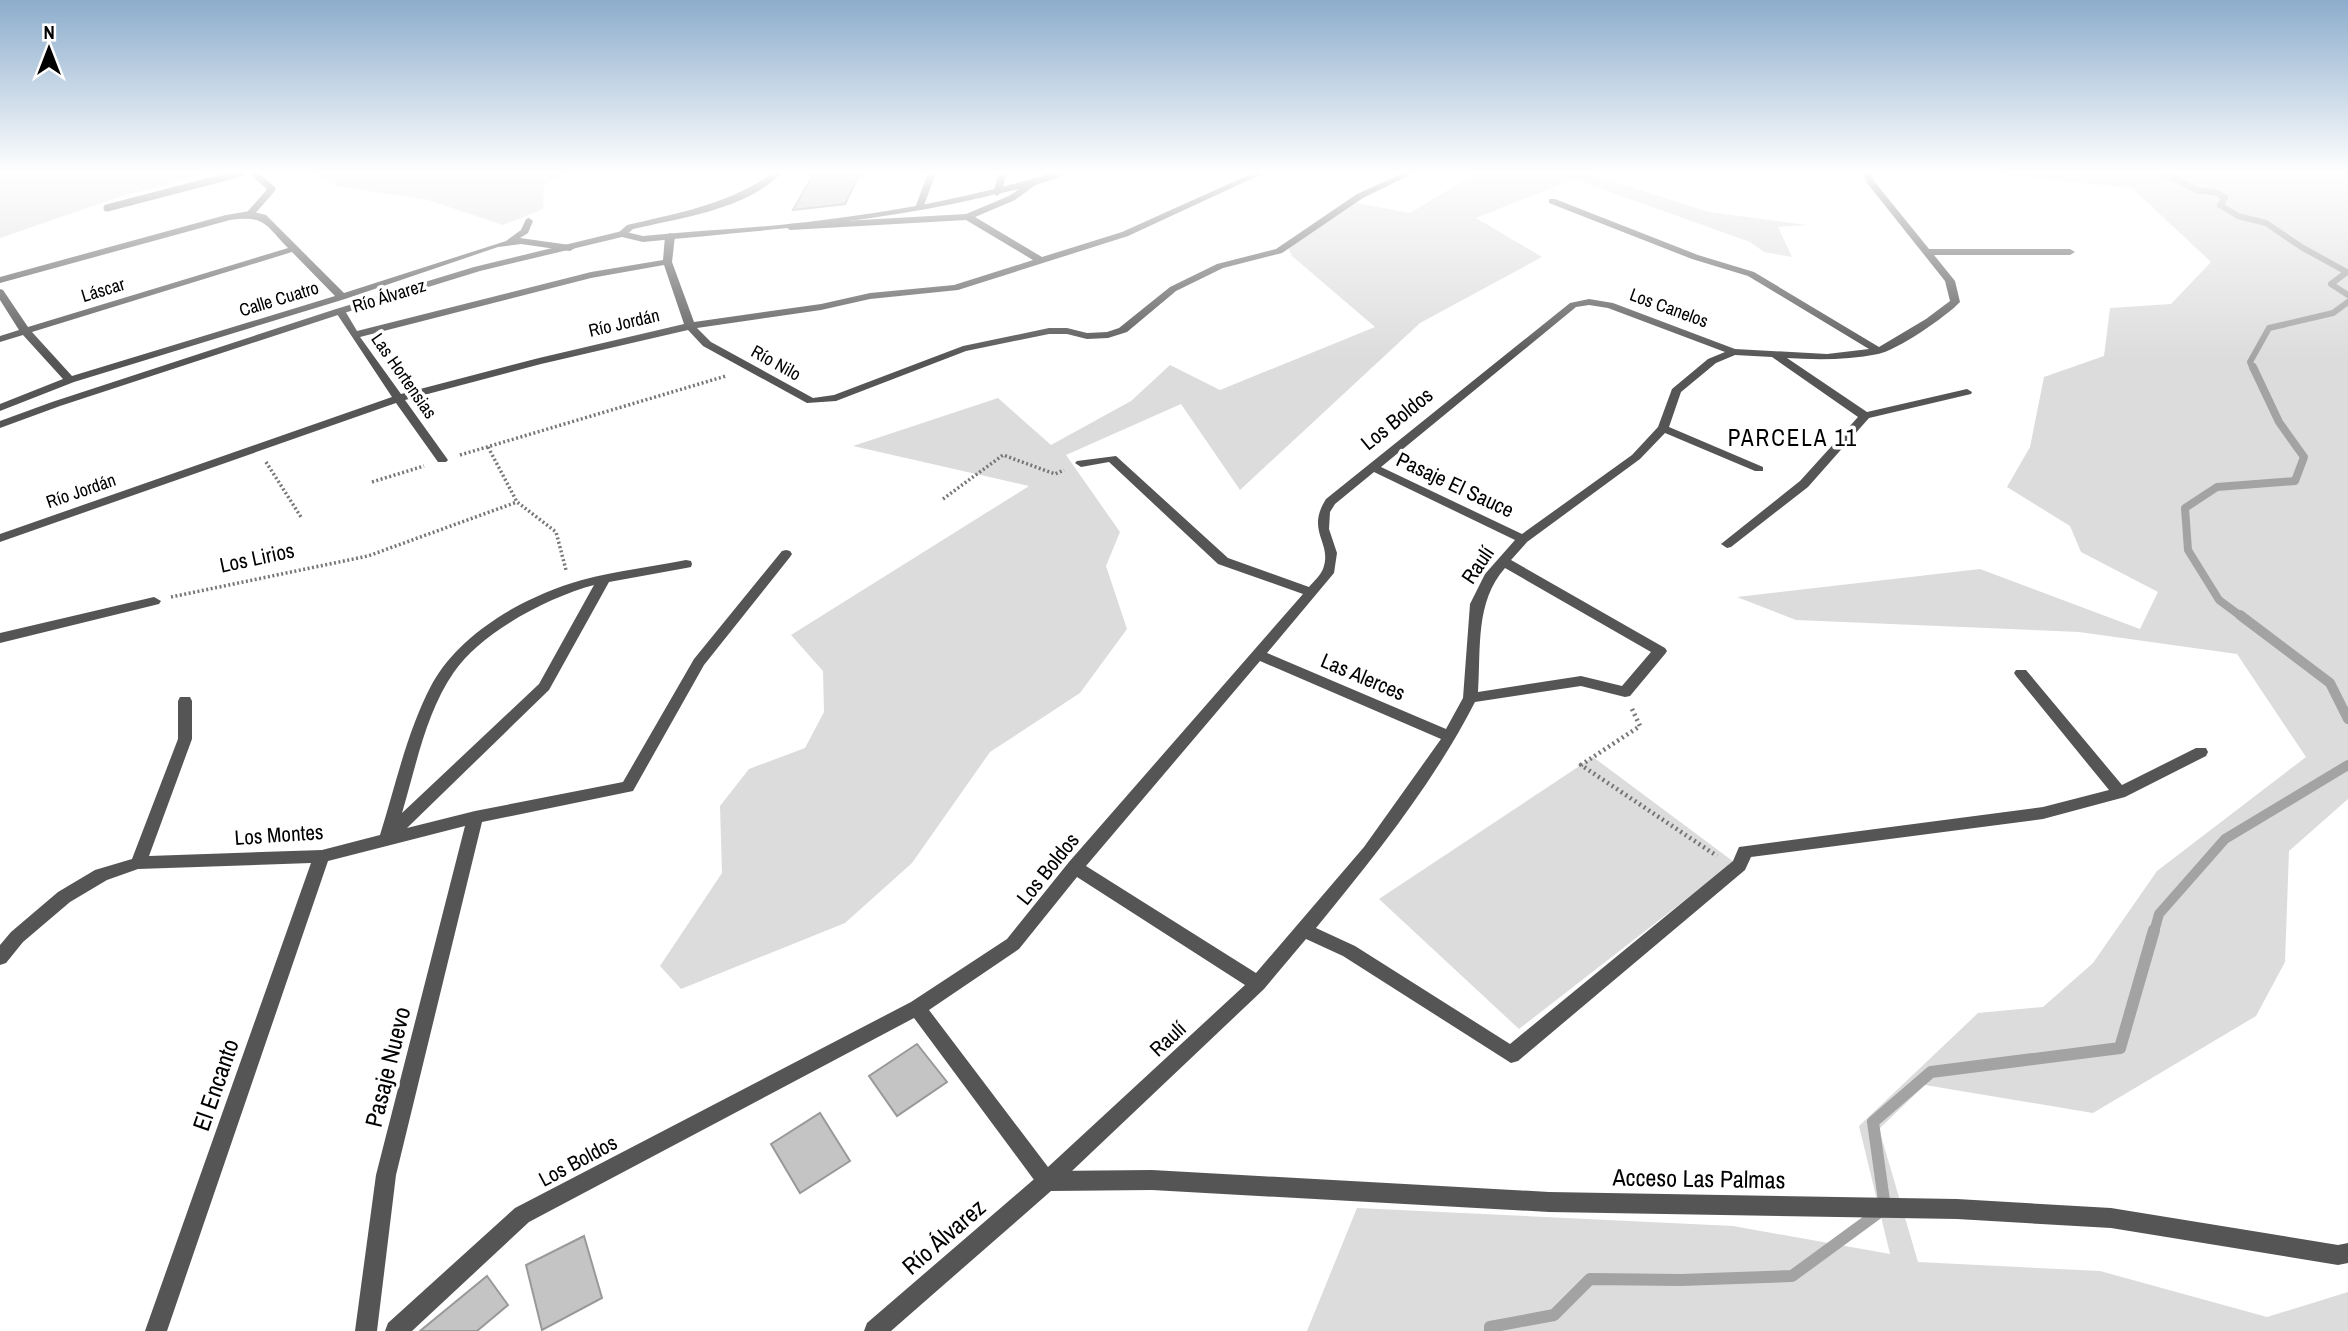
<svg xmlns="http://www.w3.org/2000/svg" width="2348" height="1331" font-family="'Archivo Narrow',sans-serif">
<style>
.green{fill:#dcdcdc}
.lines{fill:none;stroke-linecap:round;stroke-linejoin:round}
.stream-far3{stroke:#a3a3a3;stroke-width:6}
.stream-far2{stroke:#a3a3a3;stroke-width:8}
.stream-far1{stroke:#a3a3a3;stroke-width:10}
.stream{stroke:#a3a3a3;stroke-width:12}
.building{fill:#c4c4c4;stroke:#999;stroke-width:2}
.path-far1{stroke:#777;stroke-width:3.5;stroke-dasharray:2 2.5;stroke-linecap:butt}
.path{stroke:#777;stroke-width:4.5;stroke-dasharray:2 3.5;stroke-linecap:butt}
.service{stroke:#555;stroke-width:7}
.minor{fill:#555;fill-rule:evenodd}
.tertiary{fill:#555;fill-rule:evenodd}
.labels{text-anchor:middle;stroke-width:7;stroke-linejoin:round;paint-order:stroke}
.far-street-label{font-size:18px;fill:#000;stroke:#fff}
.street-label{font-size:21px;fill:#000;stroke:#fff}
.neighbourhood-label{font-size:23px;letter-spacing:2px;fill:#000;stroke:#fff}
.near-street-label{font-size:24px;fill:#000;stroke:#fff}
</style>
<rect width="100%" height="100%" fill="#fff"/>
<path class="green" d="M0,173H211L119,197L0,238Z
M312,173H568L544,185L543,209L503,225L428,200L337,186Z
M1476,173H1586L1709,212L1807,225L1778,227L1792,257L1764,252L1750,242L1574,179L1476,218L1542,257L1420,323L1240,490L1181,404L1066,455L1120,532L1106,566L1127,629L1080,693L990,752L912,863L845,923L681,989L660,966L722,873L720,806L749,769L805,748L824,712L823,671L791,635L1029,486L853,446L998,398L1051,445L1131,401L1170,365L1220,390L1375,327L1292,256L1288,248L1357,203L1410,213Z
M1980,173H2348V799L2289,851L2285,962L2256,1016L2093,1113L1925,1085L1879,1129L1918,1262L2100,1271L2267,1317L2348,1292V1331H1307L1357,1208L1733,1226L1890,1254L1859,1126L1978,1013L2043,1007L2093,963L2157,871L2306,757L2237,654L2079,632L1796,620L1737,597L1980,569L2140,629L2158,592L2081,552L2070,526L2007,487L2030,447L2044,377L2104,356L2110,308L2171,304L2211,262L2132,188Z
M1593,757L1734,862L1519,1029L1379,899Z"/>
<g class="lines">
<path class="stream-far3" d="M2163,173L2197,190L2217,193L2225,198L2220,205L2238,216L2266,223L2303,248L2347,272L2331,284L2348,295
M2253,369L2250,362L2269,328L2333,313L2348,302"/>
<path class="stream-far2" d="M2242,617L2219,600L2188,550L2185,508L2217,487L2295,481L2304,457L2279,422L2253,367"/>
<path class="stream-far1" d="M2240,615L2330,683L2348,719
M2154,932L2159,914L2225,839L2348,765"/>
<path class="stream" d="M1490,1331V1327L1554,1315L1590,1279L1681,1280L1792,1276L1885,1208L1873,1122L1931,1072L2120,1048L2154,930"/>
</g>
<path class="building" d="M814,173H860L845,204L793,210Z
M917,1044L947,1082L897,1116L869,1076Z
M820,1113L850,1161L800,1193L771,1144Z
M584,1236L602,1298L542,1330L526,1265Z
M487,1276L508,1305L477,1331H420Z"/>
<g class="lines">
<path class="path-far1" d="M488,447L517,502L556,532L566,570
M460,455L726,376
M266,462L301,517
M372,482L424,466
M943,499L1003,455L1055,474L1064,470
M171,597L368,556L517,502"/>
<path class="path" d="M1632,709L1640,726L1581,765L1717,856"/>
<path class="service" d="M107,208L241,173
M250,214L272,189L254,173"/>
<path class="minor" d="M773,173H782C744,210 683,217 633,229L625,236L617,234L627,225C678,213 729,204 773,173Z
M928,173H936L923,208L916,210L915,208Z
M999,173H1007L1001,193L997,196L993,193Z
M1253,173H1264L1128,236L958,290L870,299L821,310L697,328L711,342L813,398L834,395L963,346L1049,328H1067L1087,333L1107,332L1119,328L1170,287L1217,264L1276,249L1357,194L1403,173H1414L1363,198L1282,253L1223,268L1176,291L1127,332L1108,338L1087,339L1067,334H1049L966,351L836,401L807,403L703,346L688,330L541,364L405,400L448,460L446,462H438L396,403L0,542V534L392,397L335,311L336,309H344L357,331L591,272L663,260L665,236L670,233L675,236L672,262L694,322L821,304L870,293L954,285L1033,260L966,220L790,230L786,227L790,224L966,214L1009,196L1034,179L1038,182L1037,184L1015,200L975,217L1042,257L1122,232ZM664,265L684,324L539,358L401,394L360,337L591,278Z
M1863,173H1871L1874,181L1929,249H2070L2075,252L2070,255H1934L1955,281L1960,302C1947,316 1896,351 1878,354C1848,360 1817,360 1787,358L1867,412L1967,389L1972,392L1971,394L1869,418L1808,487L1731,547L1727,548L1721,544L1800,481L1858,417L1772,357L1735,355L1716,363L1681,392L1669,427L1763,467V471H1755L1665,433L1640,459L1527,542L1511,560L1665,648L1667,651L1665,654L1630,696L1625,697L1581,686L1475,702C1433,784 1374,857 1316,928L1355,946L1510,1044L1733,861L1739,847L2043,807L2109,790L2016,676L2014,673L2016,670H2026L2122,785L2196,748H2206L2208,752L2206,756L2125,797L2043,819L1751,857L1745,870L1518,1061L1511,1063L1343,956L1306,939L1264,989L1054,1188L1047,1191L1040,1188L914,1018L529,1222L412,1331H385L388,1323L515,1208L911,1002L1007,939L1069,862L1303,594L1218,564L1109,462L1081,467L1075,463L1077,461L1116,456L1228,558L1309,587C1314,581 1320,576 1323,569C1333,542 1305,532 1326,499L1570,303L1589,299L1613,303L1735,349L1827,354L1869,349L1748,276L1692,259L1549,203V199H1555L1698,255L1754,272L1879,347L1926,319L1950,301L1945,281L1867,183ZM1589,305L1608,308L1725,352L1708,359L1672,389L1658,427L1632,455L1522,534L1381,467L1576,307ZM1374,472L1515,540L1485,574L1470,604L1463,698L1446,729L1267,653L1334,573L1337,553L1329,529L1330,512L1335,504ZM1505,568L1651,652L1622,686L1581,676L1478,692C1481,648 1475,602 1505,568ZM1260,661L1441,739L1364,847L1256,973L1086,866ZM1077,877L1245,985L1048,1167L929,1010L1019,949Z
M250,211L266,215L344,293L506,241L521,230L526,219L529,218L533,221L528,233L520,238L570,245L575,248L570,251L521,244L498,247L345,299L74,382L0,411V404L63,379L23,335L0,342V336L19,330L0,300V289L3,290L28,327L288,248C265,224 265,215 230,220L0,283V277L226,215ZM292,252L335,296L72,376L32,332Z
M786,550L790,551L792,554L790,557L704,665L633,791L482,822L396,1175L377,1331H355L376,1175L465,826L328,861L167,1331H145L311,863L138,869L107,880L70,902L23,942L6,963L0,965V945L11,932L58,892L95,870L132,859L178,739V701L180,697H190L192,701V739L149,856L322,850L380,835C396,784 407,731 432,684C461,632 525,596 582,580C616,571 651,567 686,560L691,561L692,564L691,567L686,568L609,582L549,690L407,828L475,811L623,782L694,659L782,551ZM594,585L539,684L402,813C416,766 426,712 454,672C481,632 549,597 594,585Z
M154,597L161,601L159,604L0,643V633Z"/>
<path class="tertiary" d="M1053,173H1066C1046,185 1008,191 984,197C869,224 760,230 643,242L622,237L480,271L344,313L60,406L0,428V421L52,402L336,309L474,267L622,231L643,236C703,230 764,228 823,220C901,211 978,195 1053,173Z
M1152,1170L1549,1192L1957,1199L2111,1208L2338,1245L2348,1243V1263L2338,1265L2111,1228L1957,1219L1549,1212L1152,1190L1051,1191L891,1331H864L867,1323L1040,1174L1047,1171Z"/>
</g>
<linearGradient id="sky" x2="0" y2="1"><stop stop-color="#8cadcc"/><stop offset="0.48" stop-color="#fff"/><stop offset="1" stop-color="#fff" stop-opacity="0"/></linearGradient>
<rect width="2348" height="359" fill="url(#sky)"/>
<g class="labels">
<g class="far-street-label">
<text transform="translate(103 290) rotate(-17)" y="6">Láscar</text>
<text transform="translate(389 296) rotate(-17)" y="6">Río Álvarez</text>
<text transform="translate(279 299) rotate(-17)" y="6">Calle Cuatro</text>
<text transform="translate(1669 308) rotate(20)" y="6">Los Canelos</text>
<text transform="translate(624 323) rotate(-13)" y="6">Río Jordán</text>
<text transform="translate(776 363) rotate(29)" y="6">Río Nilo</text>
<text transform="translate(404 376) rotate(55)" y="6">Las Hortensias</text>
<text transform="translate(81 491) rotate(-19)" y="6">Río Jordán</text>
</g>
<g class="street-label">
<text transform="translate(1397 419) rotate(-39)" y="7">Los Boldos</text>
<text transform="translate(1455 485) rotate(25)" y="7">Pasaje El Sauce</text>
<text transform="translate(257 558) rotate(-12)" y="7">Los Lirios</text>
<text transform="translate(1478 565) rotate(-56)" y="7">Raulí</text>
<text transform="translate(1363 677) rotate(23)" y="7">Las Alerces</text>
<text transform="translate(279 835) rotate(-4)" y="7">Los Montes</text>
<text transform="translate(1048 869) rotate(-51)" y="7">Los Boldos</text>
<text transform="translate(1168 1039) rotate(-43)" y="7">Raulí</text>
<text transform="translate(578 1161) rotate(-28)" y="7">Los Boldos</text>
</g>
<g class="neighbourhood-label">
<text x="1793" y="446">PARCELA 11</text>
</g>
<g class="near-street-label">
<text transform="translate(388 1067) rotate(-76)" y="8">Pasaje Nuevo</text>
<text transform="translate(216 1085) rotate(-71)" y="8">El Encanto</text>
<text transform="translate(1699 1179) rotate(1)" y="8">Acceso Las Palmas</text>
<text transform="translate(944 1237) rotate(-41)" y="8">Río Álvarez</text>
</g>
</g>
<g transform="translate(49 49)" stroke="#ffffff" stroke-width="5" paint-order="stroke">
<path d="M0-5L12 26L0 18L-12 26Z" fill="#000000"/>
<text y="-10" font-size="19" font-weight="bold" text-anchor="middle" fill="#000000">N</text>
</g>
</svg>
